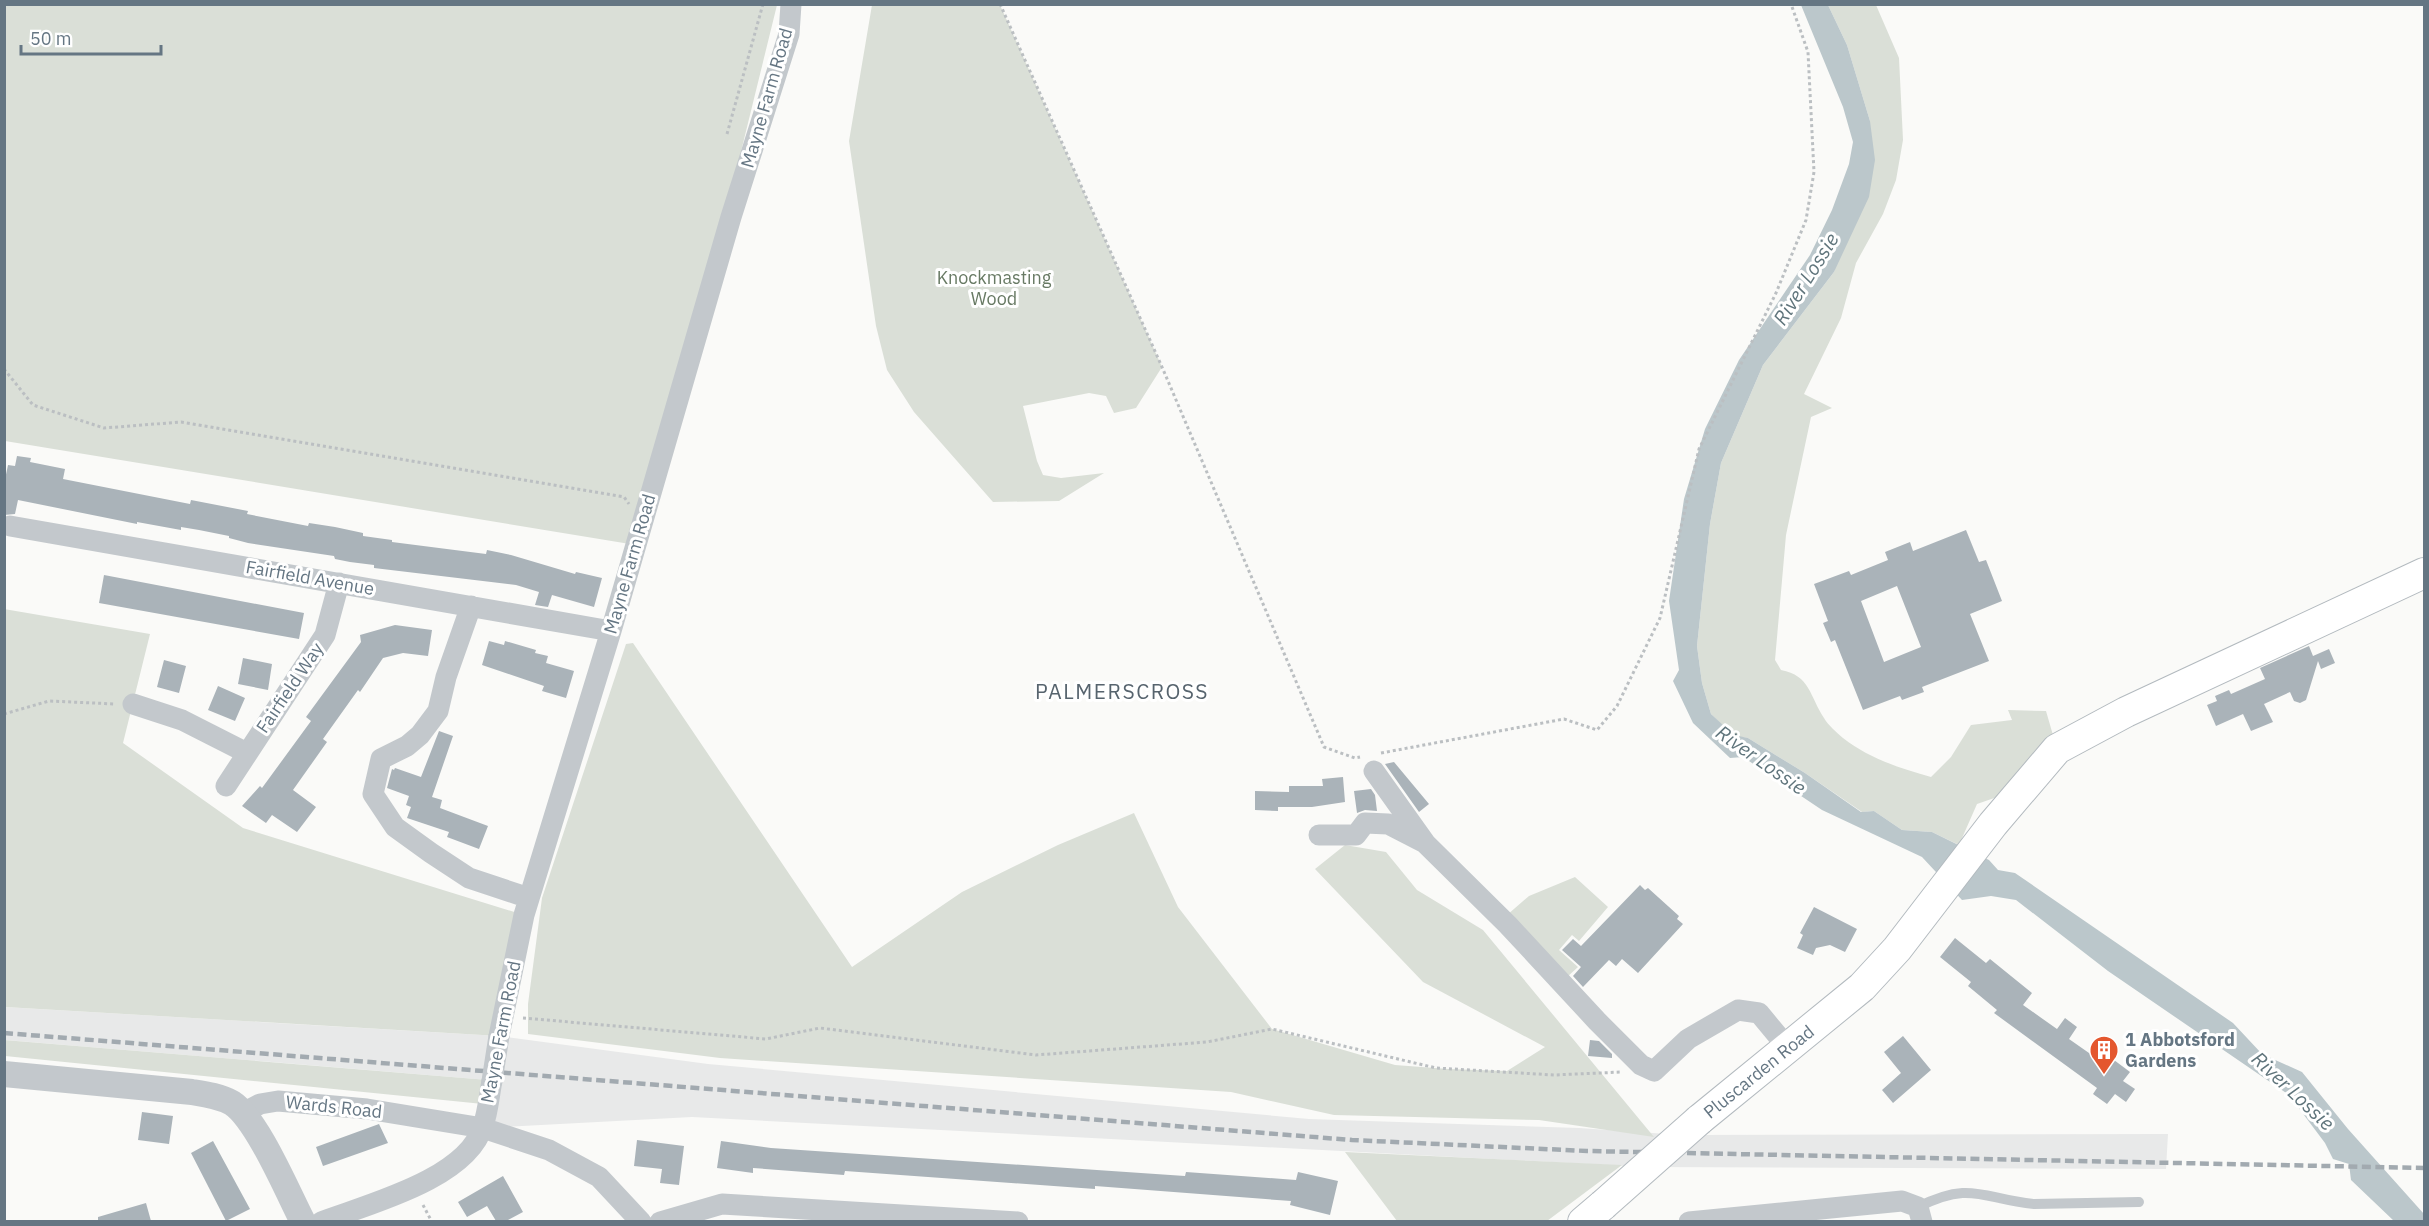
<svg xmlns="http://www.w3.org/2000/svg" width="2429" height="1226" font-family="'IBM Plex Sans',sans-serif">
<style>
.built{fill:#e8e9e9}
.green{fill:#dadfd7}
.water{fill:#bbc7cb}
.building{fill:#aab3b9;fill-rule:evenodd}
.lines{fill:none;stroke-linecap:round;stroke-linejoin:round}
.secondary-casing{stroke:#b3babf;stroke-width:32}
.path{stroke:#bbbfc2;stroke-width:3;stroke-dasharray:3 3;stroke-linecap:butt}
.service{stroke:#c3c8cc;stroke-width:10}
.minor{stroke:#c3c8cc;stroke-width:21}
.tertiary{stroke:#c3c8cc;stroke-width:26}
.secondary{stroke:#fff;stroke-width:30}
.rail{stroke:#a2aab0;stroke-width:4.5;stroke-dasharray:9 4.5;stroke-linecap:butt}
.secondary-bridge-casing{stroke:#b3babf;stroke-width:32;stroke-linecap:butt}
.minor-bridge{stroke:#c3c8cc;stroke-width:21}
.secondary-bridge{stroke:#fff;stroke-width:30}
.labels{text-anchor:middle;stroke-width:6;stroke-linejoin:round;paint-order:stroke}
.street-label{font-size:18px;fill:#657683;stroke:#fff}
.park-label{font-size:18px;fill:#687a64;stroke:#fff}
.poi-label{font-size:18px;font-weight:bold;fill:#657683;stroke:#fff;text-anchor:start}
.water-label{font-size:20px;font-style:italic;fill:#60757c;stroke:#fff}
.quarter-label{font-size:21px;letter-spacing:1.5px;fill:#57646e;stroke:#fff}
</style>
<rect width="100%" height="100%" fill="#fafaf8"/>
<path class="built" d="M4,1007L499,1036L708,1064L1309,1119L1579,1128L1682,1135L2168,1134L2166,1169L1646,1167L692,1117L483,1128L488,1080L5,1040Z"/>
<path class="green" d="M4,5H777L689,363L636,545L5,441Z
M872,5H1000L1162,367L1136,408L1114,413L1106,396L1089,393L1023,406L1037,461L1043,475L1061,478L1104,473L1059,501L993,502L914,412L887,370L876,326L849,141Z
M1828,5H1876L1899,58L1903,140L1896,180L1883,214L1856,263L1841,318L1804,394L1832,408L1811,417L1786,535L1775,660L1781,670C1810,675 1810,697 1824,718C1828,725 1837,733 1843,738C1868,758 1902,769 1931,777L1951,757L1971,725L2012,720L2008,710L2046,711L2057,749L2023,788L1977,804L1959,845L1932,832L1902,830L1874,811L1862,812L1805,773L1748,738L1734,736L1711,714L1702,683L1697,646L1710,524L1721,463L1763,365L1834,272L1870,121L1847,45Z
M4,609L150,634L123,743L243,828L524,915L499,1036L5,1007Z
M633,643L852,967L962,892L1058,845L1134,813L1178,907L1272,1029L1395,1065L1448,1069L1507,1071L1545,1047L1423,982L1315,869L1345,845L1386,852L1417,890L1483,930L1654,1137L1539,1120L1334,1115L1231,1092L720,1058L528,1034V1004L542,898L626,644Z
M1575,877L1608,907L1579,941L1572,935L1559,950L1578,967L1566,978L1507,915L1529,896Z
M4,1040L488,1080L483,1104L5,1056Z
M1345,1152L1622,1165L1547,1221H1397Z"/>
<path class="water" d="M1801,5H1828L1847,45L1870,121L1875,160L1869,197L1834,272L1763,365L1721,463L1710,524L1697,646L1702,683L1711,714L1734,735L1748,738L1805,773L1861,812L1874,811L1902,830L1932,832L1989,860L1998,870L2015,873L2233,1023L2262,1054L2302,1072L2348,1129L2424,1214V1221H2394L2351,1180L2349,1164L2333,1159L2325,1143L2289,1095L2108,971L2016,900L1991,896L1962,900L1922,857L1822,810L1743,757L1730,758L1693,723L1673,681L1679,670L1669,601L1684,499L1705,429L1739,360L1810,255L1832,210L1849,164L1853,142L1843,107Z"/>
<path class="building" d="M17,456L31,458L30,462L65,469L63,479L190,504L191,500L248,511L247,514L308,526L309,523L335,527L363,533V536L392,540V542L486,554L487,550L511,555L575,574L576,572L602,578L594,607L552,595L548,607L535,605L539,592L516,585L374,568V565L350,562L335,559L334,556L248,543L229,538V536L199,530L181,527V530L137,522V524L18,500L15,514L4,515V484L8,465L15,466Z
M1966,530L1979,562L1986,560L2002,601L1970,614L1989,661L1922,687L1924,692L1902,700L1900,696L1863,710L1835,640L1831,642L1823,623L1828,621L1814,584L1849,571L1851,575L1888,560L1885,552L1910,542L1913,551ZM1897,586L1921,647L1884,662L1861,601Z
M104,575L304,613L299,639L99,603Z
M395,625L432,630L428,656L403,653L383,658L360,692L358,690L323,739L327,742L293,790L316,807L297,832L272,815L266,823L242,806L260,786L262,788L311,721L306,717L361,642L360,635Z
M489,641L504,645L505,641L536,650L535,653L548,656L546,663L574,671L566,698L542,691L544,686L482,665Z
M2309,646L2313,656L2329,649L2335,663L2321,669L2318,661L2306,700L2300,703L2294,701L2290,692L2264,704L2273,722L2251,731L2243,714L2216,726L2207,705L2217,701L2215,696L2229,690L2231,694L2265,679L2260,668Z
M243,658L272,664L268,690L238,684Z
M164,660L186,666L179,693L157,687Z
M218,686L245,698L235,721L208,710Z
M439,731L453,736L432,797L442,800L440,808L488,826L479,849L447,837L449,832L407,818L411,807L406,805L409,796L387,788L392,769L394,770L395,768L421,777Z
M1394,762L1429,804L1419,812L1385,764Z
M1343,777L1345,802L1312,807H1278V811L1255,810V791L1289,792V786H1323L1322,779Z
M1371,789L1375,795L1377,811L1365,810L1357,813L1354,791Z
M1640,885L1645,890L1648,888L1679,916L1677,919L1683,924L1638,973L1622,959L1616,966L1609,960L1583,987L1573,976L1581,967L1562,950L1573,939L1581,946Z
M1814,907L1857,929L1845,952L1830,945L1816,948L1813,955L1797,948L1803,935L1800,933Z
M1955,938L1986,963L1990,959L2032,993L2023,1005L2057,1029L2065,1018L2077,1027L2069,1039L2109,1067L2114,1060L2130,1072L2123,1081L2135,1089L2126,1102L2115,1094L2107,1104L2093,1094L2097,1088L1994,1013L1997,1010L1968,986L1971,982L1940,957Z
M1903,1036L1931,1070L1893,1103L1882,1090L1901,1073L1884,1052Z
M1590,1040L1599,1041L1612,1054V1058L1588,1056Z
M142,1112L173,1116L169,1144L138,1140Z
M379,1124L388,1143L323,1166L316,1147Z
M637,1140L684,1146L679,1185L660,1183L662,1169L634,1166Z
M213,1141L250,1209L226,1221L191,1153Z
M721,1141L771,1148L1185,1176L1186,1172L1296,1180L1298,1172L1338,1181L1330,1215L1290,1205L1291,1201L1095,1186V1189L845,1171L844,1175L753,1168V1173L717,1168Z
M503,1176L523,1212L506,1221H496L487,1206L467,1217L458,1202Z
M146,1203L151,1221H98V1217Z"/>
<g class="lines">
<g class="secondary-casing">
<path id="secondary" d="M1699,1120L1862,987L1897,949L1993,824L2057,749L2126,712L2424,573
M1583,1222L1603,1205"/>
</g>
<path class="path" d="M1000,4L1162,367L1324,747L1355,758L1360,757
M727,134L763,4
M4,369L33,405L104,428L181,422L624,497L629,504
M4,714L49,701L115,704
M1381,753L1564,719L1597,730L1617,706L1660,618L1699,449L1776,293L1806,220L1814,172L1808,52L1791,4
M523,1018L766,1039L820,1028L1036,1055L1207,1042L1272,1029L1436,1068L1554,1075L1622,1072
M423,1205L432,1222"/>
<path class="service" d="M1918,1207C1972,1180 1982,1199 2034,1204L2139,1202"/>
<path class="minor" d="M10,526L611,631
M471,606L446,677L438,711L420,735L407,746L381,759L373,794L395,827L431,853L469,878L529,898
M133,704L182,720L247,753
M1374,771L1426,844L1508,925L1597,1021L1641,1065L1654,1071L1688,1039L1738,1010L1759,1013L1788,1048
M226,786L325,635L339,583
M1319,835H1356L1365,823L1388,824L1423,842
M499,1036L524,915L611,631L731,217L789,34L791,4
M243,1113L260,1104L278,1101L367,1109L483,1128L549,1150L599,1177L641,1222
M321,1222C369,1204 467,1179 483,1126C488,1112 489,1096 492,1081
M660,1222L722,1204L1018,1222
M1689,1222L1902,1201L1918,1207L1922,1222"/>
<path class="tertiary" d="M4,1074L192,1092C205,1094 220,1096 232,1103C257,1119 288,1193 303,1222"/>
<use href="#secondary" class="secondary"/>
<path class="rail" d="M4,1033L1352,1140L1587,1151L2424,1168"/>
<g class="secondary-bridge-casing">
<path id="secondary-bridge" d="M1603,1205L1699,1120"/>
</g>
<path class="minor-bridge" d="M492,1081L499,1036"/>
<use href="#secondary-bridge" class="secondary-bridge"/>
</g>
<defs>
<g id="building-pin" transform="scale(1.5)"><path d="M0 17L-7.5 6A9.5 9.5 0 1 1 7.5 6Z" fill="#e4572e" stroke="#fff"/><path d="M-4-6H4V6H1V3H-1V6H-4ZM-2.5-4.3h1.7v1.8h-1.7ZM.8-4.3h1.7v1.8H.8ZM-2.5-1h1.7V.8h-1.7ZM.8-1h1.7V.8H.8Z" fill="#fff"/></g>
</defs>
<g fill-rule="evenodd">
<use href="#building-pin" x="2104" y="1050"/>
</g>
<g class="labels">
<g class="street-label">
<text transform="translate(767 98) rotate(-74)" y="6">Mayne Farm Road</text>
<text transform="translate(630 564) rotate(-74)" y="6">Mayne Farm Road</text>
<text transform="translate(310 578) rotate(10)" y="6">Fairfield Avenue</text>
<text transform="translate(290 688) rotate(-56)" y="6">Fairfield Way</text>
<text transform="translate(501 1032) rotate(-79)" y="6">Mayne Farm Road</text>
<text transform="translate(1759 1072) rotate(-39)" y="6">Pluscarden Road</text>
<text transform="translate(334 1107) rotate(6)" y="6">Wards Road</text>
</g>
<g class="park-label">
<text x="994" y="284">Knockmasting<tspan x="994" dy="21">Wood</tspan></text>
</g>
<g class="poi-label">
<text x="2125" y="1046">1 Abbotsford<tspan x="2125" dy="21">Gardens</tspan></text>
</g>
<g class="water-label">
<text transform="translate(1806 279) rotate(-58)" y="7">River Lossie</text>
<text transform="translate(1761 760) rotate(35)" y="7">River Lossie</text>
<text transform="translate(2293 1091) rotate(43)" y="7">River Lossie</text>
</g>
<g class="quarter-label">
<text x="1122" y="699">PALMERSCROSS</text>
</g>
</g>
<rect width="2429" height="1226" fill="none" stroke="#657683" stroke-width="12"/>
<path d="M21 45v9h140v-9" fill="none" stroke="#657683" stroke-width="3"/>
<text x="30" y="45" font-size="18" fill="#657683" stroke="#ffffff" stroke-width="4.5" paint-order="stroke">50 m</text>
</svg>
